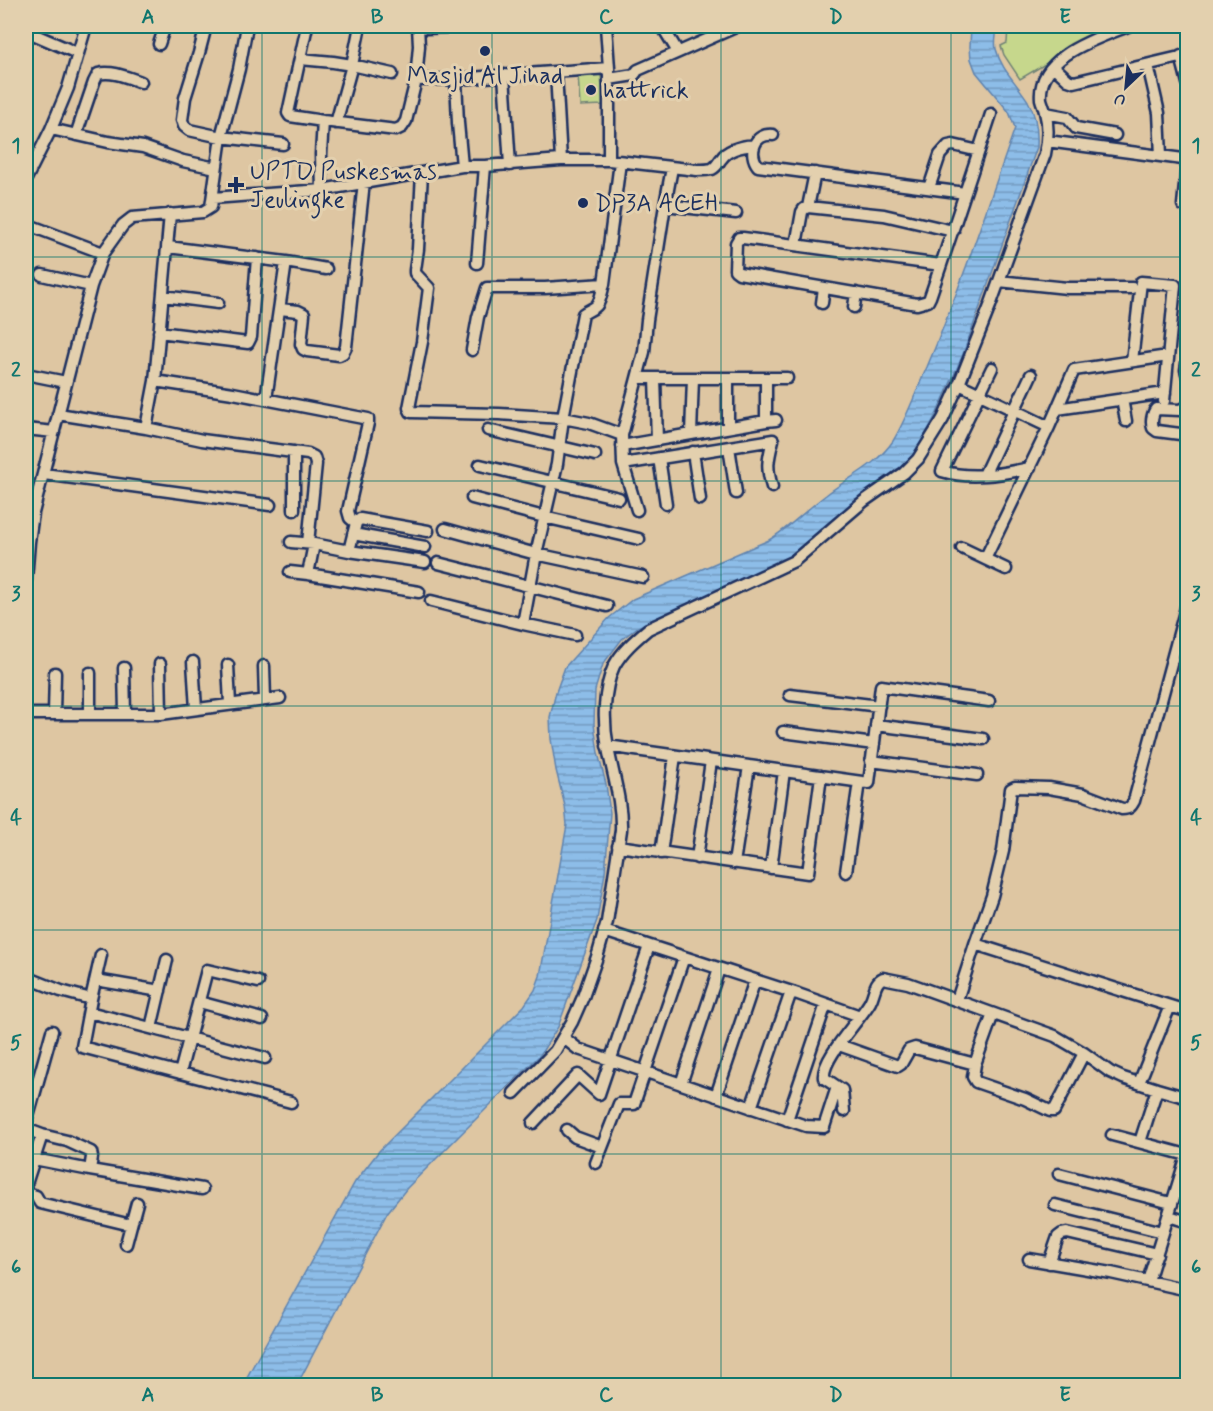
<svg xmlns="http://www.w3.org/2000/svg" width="1213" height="1411" font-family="Mynerve,sans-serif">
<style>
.green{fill:#c6d78c;stroke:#708375;stroke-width:1.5}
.water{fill:url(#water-rules);stroke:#5f84b1;stroke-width:1.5}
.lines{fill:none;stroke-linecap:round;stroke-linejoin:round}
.minor-casing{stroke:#1b2f5e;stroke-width:15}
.minor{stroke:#e3d0ae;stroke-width:10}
.grid{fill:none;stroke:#0f766e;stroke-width:1.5;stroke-opacity:0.55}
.poi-dot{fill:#1b2f5e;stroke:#e3d0ae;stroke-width:2}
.labels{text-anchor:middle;stroke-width:6;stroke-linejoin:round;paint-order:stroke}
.poi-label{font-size:24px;fill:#1b2f5e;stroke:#e3d0ae;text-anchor:start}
.neatline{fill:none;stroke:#0f766e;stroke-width:2}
.grid-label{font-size:20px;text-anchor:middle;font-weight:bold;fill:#0f766e}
</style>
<defs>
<pattern id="water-rules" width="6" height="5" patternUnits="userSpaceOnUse" patternTransform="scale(1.5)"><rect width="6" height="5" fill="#8dbde8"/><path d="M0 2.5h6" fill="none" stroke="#729abf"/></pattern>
</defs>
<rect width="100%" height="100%" fill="#dec6a2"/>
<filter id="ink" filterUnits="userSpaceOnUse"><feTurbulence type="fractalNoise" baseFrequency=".0167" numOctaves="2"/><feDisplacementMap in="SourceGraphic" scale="12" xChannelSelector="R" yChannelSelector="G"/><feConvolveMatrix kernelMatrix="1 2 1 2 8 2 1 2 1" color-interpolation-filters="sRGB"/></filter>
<g filter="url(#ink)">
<path class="green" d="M1008,26H1117L1084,41L1020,79L1004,55L1001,46L1007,43Z
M601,73L603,105L580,106L578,74Z"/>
<path class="water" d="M971,26H997C997,33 994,42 996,49C1001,70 1017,83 1028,101C1036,115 1038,130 1037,147L962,357L937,413L915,454L903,467L842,512L787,558L638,627L622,639L603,664L595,690L594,724L598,753L606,784L610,813L605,873L597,920L558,1027L540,1055L407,1188L387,1213L297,1385L242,1386L355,1182L379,1151L524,1006L535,990L540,976L567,825L565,806L556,770L551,739L550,717L556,692L565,667L609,618L633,599L769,540C790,527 807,509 826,495C849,477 876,466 893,441C907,418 916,391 927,367C960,289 987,208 1015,128L1009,112L976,72L971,59L970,47Z"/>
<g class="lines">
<g class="minor-casing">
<path id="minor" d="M206,26L199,53L185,98L182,120L184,126L189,130L221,137L283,144
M307,26L288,113L290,116L323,121L396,130L402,127L406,121L416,80L456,79L609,68
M360,26L352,65L392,74
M419,26L427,28L473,26
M606,26L609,68V160
M662,26L678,52
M26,31L77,53
M159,44L165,26
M1181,56L1188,83
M300,59L333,62L352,65L336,123
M1148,65L1159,113L1161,156
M1053,66L1068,80L1074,82L1188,55
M556,73L561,160
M504,75L510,165
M456,79L458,123L462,166
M609,79L634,75L638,70L738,26
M416,80L419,46L418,26
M1046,113L1067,117L1076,128L1115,135
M51,129L108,142L143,147L183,161L216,168
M76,135L94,82L98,74C112,70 129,78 141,82
M773,135C754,133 748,153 758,166L965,193
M1047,141L1183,159L1187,164L1183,205
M422,173L418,249L415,270V273L429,288L422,342L409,408L411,412L499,414L563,418L589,423L622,435
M26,179L51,129L68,88L86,26
M929,188L940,155L948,146L953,145L979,151
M322,190L321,154L323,121
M213,198L322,190L462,166H485L561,160H609L697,170C702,170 708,170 712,169C718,166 718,162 722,158C728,149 744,146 754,145
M665,205L736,213
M808,207L815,173
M26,224L103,253
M796,245L802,212L804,209L808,207L884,215L953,231
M168,247L286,262L326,269
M477,263L485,166
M941,265L743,238H739L736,243L735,270L739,273L917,304L928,301L930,297C951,236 971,175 991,114
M42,275L91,286
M999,281L1067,288H1132
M163,296L218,303
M822,303L824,288
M854,307L856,293
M280,309L298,311L304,314L301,344L303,349L307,351L339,355L343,353L346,347L364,182
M159,332L248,343L251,337L257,258
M472,350L478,317L487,288H545L604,284
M1188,357L1186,370L1188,377
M1132,361L1141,282L1175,285L1164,401
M992,368L942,471C971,480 1001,474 1030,468
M26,374L66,382
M638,378H787
M655,378L657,440
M155,381L233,393L368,419V423L348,511L350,518L356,523
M959,384L1049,427
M266,399L286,262
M1122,399L1126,421
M1188,406L1180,410L1156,409C1152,414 1151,422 1153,428L1157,431L1188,435
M1057,409L1165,393
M58,414L146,428L202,440L308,454L314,457L316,464L308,543
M766,421V378
M728,427V378
M146,428L155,381L170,214
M26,429L54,432
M488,430L595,455
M691,434L693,378
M622,446L766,421L776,420
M729,447L736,493
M693,452L700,499
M659,458L666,504
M623,464L773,440C768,460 766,466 772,487
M480,465L619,498
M44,474L270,505
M984,475L1031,375
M472,498L544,517L639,539
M294,510V452
M637,510L623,464L622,435L644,352L647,320L665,205L672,168
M445,529L536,554L643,577
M353,534L425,547
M291,542L314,544L349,551L425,562
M314,544L308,574L419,592
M962,548L1006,569
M349,551L356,523L360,519L428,531
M985,559L1049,427L1074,370L1168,356
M438,563L607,606
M290,572L308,574
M26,580L29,542L33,513L91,286L103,253L123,225L132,218L203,212L211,207L221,137L239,69L247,26
M431,601L523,624L575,635
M523,624L536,554L557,464L563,418L583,314C588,310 594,309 597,305C601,300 602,290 604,284L620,162
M193,662L196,709
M160,664L161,714
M228,665L230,704
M264,666L265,700
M124,668L125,714
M90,673V714
M790,695L879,706
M26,714H161L280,698
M54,714L55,673
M876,725L983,739
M783,732L874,744
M607,746L869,783L881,686L989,701
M871,761L977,775
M618,846L808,873L821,776
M661,853L675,756
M697,858L711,761
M734,863L749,766
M771,868L784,771
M846,872L859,782
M604,931L798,994L860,1016
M975,944L992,896L1003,851L1011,789L1015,787L1049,788L1083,794L1122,809C1129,809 1131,807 1134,801L1188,600
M26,977L61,991L91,999L101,955
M96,980L160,991
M91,999L82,1047L291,1102
M957,1000L975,944L1170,1006L1183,1010L1188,1014
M199,1002L262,1019
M89,1012L265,1058
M993,1014L975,1064L973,1077L976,1082L1025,1099L1050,1111H1054L1084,1053
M151,1028L167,960
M564,1038L578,1049L806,1126L824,1127L836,1090
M839,1045L898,1066L901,1064L909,1050L915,1048L975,1064
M180,1073L207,970L258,982
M1139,1083L1170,1006
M681,1084L719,969
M514,1093L555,1051L572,1022L583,997L598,954L607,922L621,830C622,802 613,775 608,748C603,723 603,690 614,666C622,651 635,640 648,629L794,561L864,501L904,473L918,459L943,419L959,384L990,306L1045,154C1048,140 1049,126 1045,112C1044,107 1042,103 1041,99C1037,56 1098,38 1128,26
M716,1096L755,980
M751,1108L791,992
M844,1111L842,1090L824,1078C821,1059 860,1020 870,1002C875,993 874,982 883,978L908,983L1055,1036L1084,1053L1110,1072L1123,1078L1157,1089L1188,1098
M787,1120L826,1004
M533,1123L578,1075L599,1094L649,946
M26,1124L52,1031
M26,1129L42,1135L26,1184
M567,1130L575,1137L602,1147
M42,1135L67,1141L91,1152L92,1157L90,1170L202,1189
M1112,1135L1187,1155
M1140,1142L1157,1089
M34,1159L90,1170
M596,1163L619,1104H634L684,957
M1059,1174L1171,1203
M26,1193L36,1196L40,1203L131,1225L126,1244
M1055,1205L1163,1232
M1169,1216L1188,1222
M131,1225L137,1203
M1029,1259L1111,1273L1188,1290
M1049,1263L1058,1237L1062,1234L1067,1233L1157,1254
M1148,1281L1188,1152"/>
</g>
<use href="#minor" class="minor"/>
</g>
</g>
<path class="grid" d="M262,26V1386M492,26V1386M721,26V1386M951,26V1386M26,257H1188M26,481H1188M26,706H1188M26,930H1188M26,1154H1188"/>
<g class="poi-dot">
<circle cx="485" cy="51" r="6"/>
<circle cx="591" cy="90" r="6"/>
<path d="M233 176h6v6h6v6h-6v6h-6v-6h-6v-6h6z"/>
<circle cx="583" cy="203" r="6"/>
</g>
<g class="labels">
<g class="poi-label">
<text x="485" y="83" text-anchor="middle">Masjid Al Jihad</text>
<text x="603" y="98">hattrick</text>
<text x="250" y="179">UPTD Puskesmas<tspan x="250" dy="28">Jeulingke</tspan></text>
<text x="595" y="211">DP3A ACEH</text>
</g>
</g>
<rect width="1213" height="1411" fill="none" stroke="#e3d0ae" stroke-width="66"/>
<g transform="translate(1126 87) rotate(206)" stroke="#e3d0ae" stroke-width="4.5" paint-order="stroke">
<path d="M0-4.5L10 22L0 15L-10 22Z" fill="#1b2f5e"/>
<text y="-9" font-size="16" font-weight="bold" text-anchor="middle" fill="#1b2f5e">U</text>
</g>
<rect x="33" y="33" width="1147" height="1345" class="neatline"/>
<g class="grid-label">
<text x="148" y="23">A</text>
<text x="377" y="23">B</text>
<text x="606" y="23">C</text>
<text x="836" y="23">D</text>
<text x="1065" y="23">E</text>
<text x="16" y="152">1</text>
<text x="1196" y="152">1</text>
<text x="16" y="376">2</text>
<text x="1196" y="376">2</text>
<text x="16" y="600">3</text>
<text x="1196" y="600">3</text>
<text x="16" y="824">4</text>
<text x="1196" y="824">4</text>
<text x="16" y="1049">5</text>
<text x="1196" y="1049">5</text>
<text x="16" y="1273">6</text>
<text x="1196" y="1273">6</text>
<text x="148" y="1401">A</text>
<text x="377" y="1401">B</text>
<text x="606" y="1401">C</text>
<text x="836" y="1401">D</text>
<text x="1065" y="1401">E</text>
</g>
</svg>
